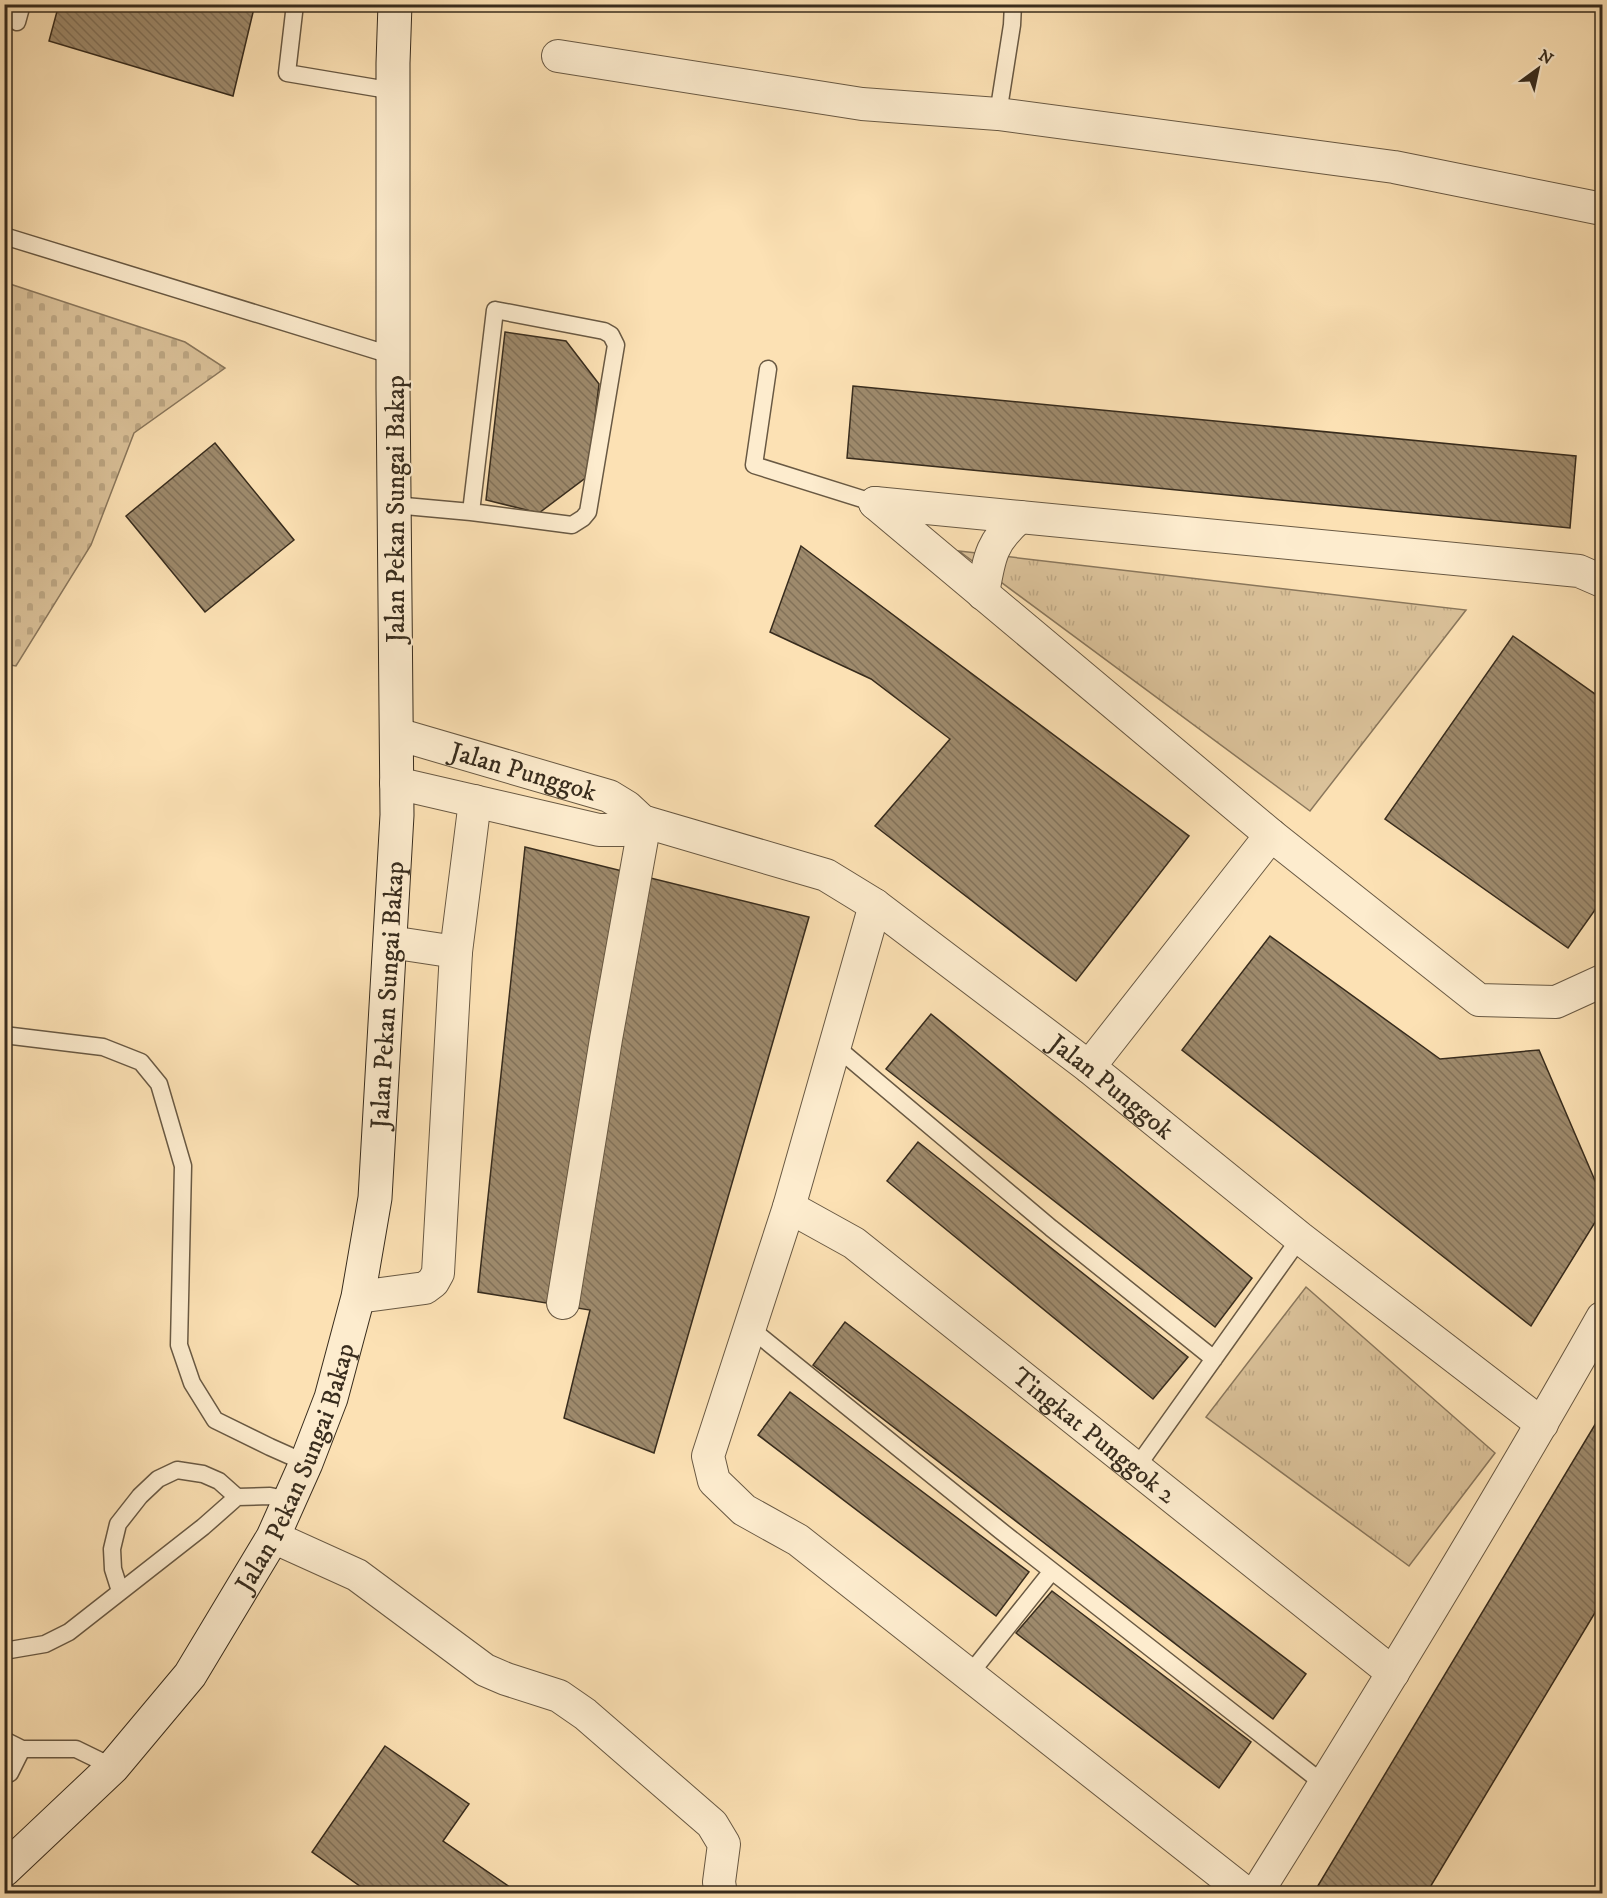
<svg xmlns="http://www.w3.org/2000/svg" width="1607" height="1898" font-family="'IM FELL DW Pica',serif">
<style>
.grass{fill:url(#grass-tufts);stroke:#8a775c;stroke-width:1.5}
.cemetery{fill:url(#cemetery-stones);stroke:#8a775c;stroke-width:1.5}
.building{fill:url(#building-back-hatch);stroke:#382c1d;stroke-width:1.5}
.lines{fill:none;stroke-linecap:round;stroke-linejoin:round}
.lane-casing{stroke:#695943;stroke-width:19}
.street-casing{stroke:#695943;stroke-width:34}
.secondary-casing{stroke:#382c1d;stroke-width:35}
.lane{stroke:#fdecce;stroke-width:16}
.street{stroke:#fdecce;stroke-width:32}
.secondary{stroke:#fdecce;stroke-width:33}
.labels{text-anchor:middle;stroke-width:4.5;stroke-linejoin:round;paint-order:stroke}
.street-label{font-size:26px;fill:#382c1d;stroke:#fdecce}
</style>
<defs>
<pattern id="grass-tufts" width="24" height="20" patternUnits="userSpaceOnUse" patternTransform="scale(1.5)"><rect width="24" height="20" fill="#dbc29a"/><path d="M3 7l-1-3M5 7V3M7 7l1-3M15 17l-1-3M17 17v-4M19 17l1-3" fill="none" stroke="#bda784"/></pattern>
<pattern id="cemetery-stones" width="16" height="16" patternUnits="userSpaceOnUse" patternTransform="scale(1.5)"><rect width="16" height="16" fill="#dbc29a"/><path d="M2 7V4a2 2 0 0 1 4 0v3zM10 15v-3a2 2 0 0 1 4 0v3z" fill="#bda784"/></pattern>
<pattern id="building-back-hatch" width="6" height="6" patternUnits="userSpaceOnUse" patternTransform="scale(1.5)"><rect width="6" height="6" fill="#9e8a6c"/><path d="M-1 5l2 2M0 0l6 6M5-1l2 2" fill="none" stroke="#827158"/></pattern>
</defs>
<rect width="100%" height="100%" fill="#fce1b4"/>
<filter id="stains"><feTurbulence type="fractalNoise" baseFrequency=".00333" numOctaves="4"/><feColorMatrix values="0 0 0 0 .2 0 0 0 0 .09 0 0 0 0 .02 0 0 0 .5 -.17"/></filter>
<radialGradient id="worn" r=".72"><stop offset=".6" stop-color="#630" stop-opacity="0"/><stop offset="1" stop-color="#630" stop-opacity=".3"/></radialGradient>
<path class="grass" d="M959,551L1466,610L1310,811Z
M1306,1287L1495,1453L1409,1566L1206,1417Z"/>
<path class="cemetery" d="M4,282L185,342L225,368L134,433L91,545L16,666L4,664Z"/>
<path class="building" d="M59,4H255L233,96L49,41Z
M505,332L566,341L599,384L588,476L539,513L486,500Z
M853,386L1576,456L1570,528L847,458Z
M215,443L294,540L205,612L126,516Z
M801,546L1189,836L1076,981L875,826L950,739L871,679L770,632Z
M1513,636L1602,699V900L1568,948L1385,819Z
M525,847L809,917L654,1453L564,1418L590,1310L478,1292Z
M1270,936L1440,1059L1539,1050L1602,1197V1211L1531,1326L1182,1050Z
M931,1014L1252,1278L1215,1327L886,1069Z
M918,1142L1188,1357L1153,1399L887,1181Z
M845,1322L1306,1674L1273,1719L813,1365Z
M790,1392L1029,1572L996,1616L758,1435Z
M1602,1413V1601L1426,1894H1313Z
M1052,1591L1251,1742L1219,1788L1016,1633Z
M385,1746L469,1804L443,1841L517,1892L516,1894H371L312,1852Z"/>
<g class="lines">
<g class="lane-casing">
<path id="lane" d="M295,4L287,73L394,91
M17,22L22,4
M998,114L1012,25L1013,4
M4,236L394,356
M768,369L754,465L875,503
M394,505L471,512L495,310L604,331L611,335L616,345L588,512L583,518L572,525L471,512
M4,1035L103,1047L141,1062L159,1084L183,1166L179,1345L192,1383L215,1420L270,1447L306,1463
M835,1046L1051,1228L1214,1359
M750,1328L1001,1531L1324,1784
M1136,1468L1300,1238
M120,1591L113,1569L112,1549L118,1524L140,1496L158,1479L177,1470L203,1474L219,1481L237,1497
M4,1651L45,1644L69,1632L203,1527L237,1497L270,1496L289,1500
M969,1675L1052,1571
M4,1740L22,1749H76L113,1767
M4,1776L10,1773L22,1749"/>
</g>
<g class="street-casing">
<g id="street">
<path d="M558,56L862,104L998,114L1394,167L1602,209"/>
<path d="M875,503L1271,835L1479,1000L1556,1002L1602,981"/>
<path d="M875,503L1579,571L1602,581"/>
<path d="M983,594C989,558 991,541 1020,517"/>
<path id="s1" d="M397,734L609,796L627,807L642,821L826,875L875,905L1089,1067L1300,1238L1542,1424"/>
<path d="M396,783L599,830H623L642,821"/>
<path d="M875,905L789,1207L708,1456L714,1481L744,1510L798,1540L1247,1894"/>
<path d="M390,942L456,952"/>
<path d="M1089,1067L1271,835"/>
<path id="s2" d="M789,1207L854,1243L1393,1673"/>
<path d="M358,1297L425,1288L433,1282L438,1273L456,952L475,801"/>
<path d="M563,1303L606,1039L645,822"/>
<path d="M273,1537L357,1575L485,1670L506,1679L559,1696L585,1714L712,1824L724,1844L719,1882L721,1894"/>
<path d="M1256,1894C1375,1704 1492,1513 1602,1318"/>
</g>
</g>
<g class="secondary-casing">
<g id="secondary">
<path id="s3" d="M4,1870L113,1767L190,1675L273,1537L306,1463L331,1398L358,1297L375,1198L397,815L393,388V63L395,4"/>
</g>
</g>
<use href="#lane" class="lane"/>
<use href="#street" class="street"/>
<use href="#secondary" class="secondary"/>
</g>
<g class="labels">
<g class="street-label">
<text transform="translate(395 509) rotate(-90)" y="9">Jalan Pekan Sungai Bakap</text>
<text dy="9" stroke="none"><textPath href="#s1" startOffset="132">Jalan Punggok</textPath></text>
<text dy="9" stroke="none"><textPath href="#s3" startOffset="990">Jalan Pekan Sungai Bakap</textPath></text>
<text dy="9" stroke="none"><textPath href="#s1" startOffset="810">Jalan Punggok</textPath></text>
<text dy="9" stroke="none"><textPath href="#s2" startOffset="382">Tingkat Punggok 2</textPath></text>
<text dy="9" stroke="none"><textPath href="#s3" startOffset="504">Jalan Pekan Sungai Bakap</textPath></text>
</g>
</g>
<rect width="1607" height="1898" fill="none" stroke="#fce1b4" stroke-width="24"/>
<rect x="6" y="6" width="1595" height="1886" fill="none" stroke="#382c1d" stroke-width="3"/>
<rect x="12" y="12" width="1583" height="1874" fill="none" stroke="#382c1d" stroke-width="1.5"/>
<g transform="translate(1538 69) rotate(33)" stroke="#fdecce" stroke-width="4.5" paint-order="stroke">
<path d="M0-4.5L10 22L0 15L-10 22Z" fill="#382c1d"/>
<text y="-9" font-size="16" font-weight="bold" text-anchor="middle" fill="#382c1d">N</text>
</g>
<rect width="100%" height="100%" filter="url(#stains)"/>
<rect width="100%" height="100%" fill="url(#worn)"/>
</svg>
